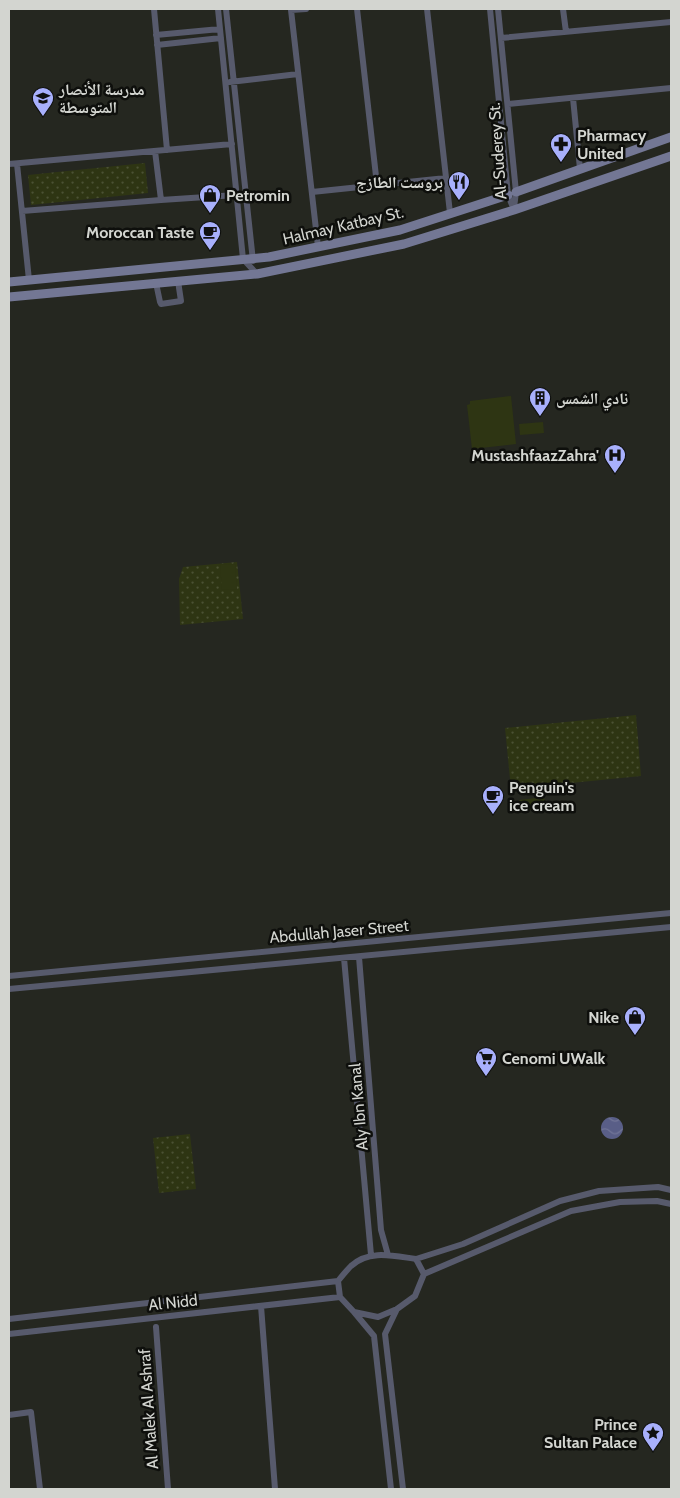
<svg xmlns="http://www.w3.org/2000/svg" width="680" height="1498" font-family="Cabin,'Noto Naskh Arabic',sans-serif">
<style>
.grass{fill:url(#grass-dots)}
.garden{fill:#2e3513}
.water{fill:url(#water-waves)}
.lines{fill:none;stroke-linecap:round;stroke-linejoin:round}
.street{stroke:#575a6c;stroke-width:6}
.secondary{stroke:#737794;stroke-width:9}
.labels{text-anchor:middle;stroke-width:5;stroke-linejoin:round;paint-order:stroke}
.poi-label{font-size:16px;font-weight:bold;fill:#d3d5d0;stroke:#0e0f0c;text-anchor:start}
.street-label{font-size:16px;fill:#d3d5d0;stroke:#0e0f0c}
</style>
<defs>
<pattern id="grass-dots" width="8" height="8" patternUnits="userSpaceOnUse" patternTransform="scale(1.25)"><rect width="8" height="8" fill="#2e3513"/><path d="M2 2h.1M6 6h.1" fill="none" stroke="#4b5134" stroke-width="1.8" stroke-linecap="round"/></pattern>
<pattern id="water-waves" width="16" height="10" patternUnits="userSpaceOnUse" patternTransform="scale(1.25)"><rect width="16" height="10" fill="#595e87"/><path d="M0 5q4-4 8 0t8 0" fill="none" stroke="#707497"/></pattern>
</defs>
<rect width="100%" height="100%" fill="#252720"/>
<path class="grass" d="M145,163L148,193L31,205L28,175Z
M237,562L243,619L180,625L179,579L183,567Z
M636,715L641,776L511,789L505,728Z
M190,1134L196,1189L159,1193L153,1138Z"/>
<path class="garden" d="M511,396L516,444L472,449L467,405L470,404V401Z
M543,422L544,433L520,435L519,424Z
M235,564L237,589L222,590L220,565Z
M544,797L546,808L520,811L519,800Z"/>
<path class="water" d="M601 1128a11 11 0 1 1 22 0a11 11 0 1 1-22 0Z"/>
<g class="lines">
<path class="street" d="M154,9L167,150
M218,9L243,259L257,274
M226,9L253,261
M306,9L291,10L318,247
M357,9L377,185
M427,9L450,213
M490,9L508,195L514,210
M498,9L516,192L514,208
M563,9L566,32
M156,35L220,29
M501,38L671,22
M157,45L221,38
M230,82L298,74
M573,98L580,169
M508,104L671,88
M155,151L161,200
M9,164L232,144
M17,164L29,280
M312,192L446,178
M22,211L161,200L236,195
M156,283L160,302L161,304L181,301L178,281
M359,957L381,1230L388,1255
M344,958L371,1255
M9,976L671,913
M9,989L671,927
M416,1259L463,1244L560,1201L599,1191L658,1187L671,1190
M424,1274L571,1211L620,1202L657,1201L671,1204
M261,1306L275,1489
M397,1309L385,1334L403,1489
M354,1312L374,1336L391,1489
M9,1319L338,1281C342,1276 346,1271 351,1266C369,1249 394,1256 416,1259L424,1274L415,1296L397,1309L378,1317L354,1312L340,1297L338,1281
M156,1327L168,1489
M9,1334L340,1297
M9,1415L31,1412L40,1489"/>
<path class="secondary" d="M516,192L671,137
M9,282L269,257L400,230L508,195
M9,297L257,274L404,244L514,210L671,156"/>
</g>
<defs>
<g id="school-pin" transform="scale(1.125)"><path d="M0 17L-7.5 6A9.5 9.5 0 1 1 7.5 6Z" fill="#a8b0fc" stroke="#0e0f0c"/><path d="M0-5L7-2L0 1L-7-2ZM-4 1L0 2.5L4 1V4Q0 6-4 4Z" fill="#111"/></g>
<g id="pharmacy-pin" transform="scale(1.125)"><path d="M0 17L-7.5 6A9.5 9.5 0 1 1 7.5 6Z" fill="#a8b0fc" stroke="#0e0f0c"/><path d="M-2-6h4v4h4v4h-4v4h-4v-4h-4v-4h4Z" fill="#111"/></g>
<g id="restaurant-pin" transform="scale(1.125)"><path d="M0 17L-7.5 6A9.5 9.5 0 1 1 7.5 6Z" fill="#a8b0fc" stroke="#0e0f0c"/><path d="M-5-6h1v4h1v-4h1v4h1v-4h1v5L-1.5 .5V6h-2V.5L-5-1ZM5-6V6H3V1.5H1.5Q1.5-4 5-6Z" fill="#111"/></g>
<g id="shop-pin" transform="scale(1.125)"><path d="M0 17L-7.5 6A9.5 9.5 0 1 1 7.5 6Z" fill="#a8b0fc" stroke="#0e0f0c"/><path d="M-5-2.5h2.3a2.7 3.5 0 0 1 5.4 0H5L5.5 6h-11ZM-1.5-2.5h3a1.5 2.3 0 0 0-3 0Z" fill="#111"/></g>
<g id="cafe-pin" transform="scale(1.125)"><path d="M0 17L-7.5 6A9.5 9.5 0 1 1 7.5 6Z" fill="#a8b0fc" stroke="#0e0f0c"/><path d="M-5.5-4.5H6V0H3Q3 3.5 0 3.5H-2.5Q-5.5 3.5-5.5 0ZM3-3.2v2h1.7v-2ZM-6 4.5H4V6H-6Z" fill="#111"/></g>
<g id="building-pin" transform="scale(1.125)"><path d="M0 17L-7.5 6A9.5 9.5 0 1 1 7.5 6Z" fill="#a8b0fc" stroke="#0e0f0c"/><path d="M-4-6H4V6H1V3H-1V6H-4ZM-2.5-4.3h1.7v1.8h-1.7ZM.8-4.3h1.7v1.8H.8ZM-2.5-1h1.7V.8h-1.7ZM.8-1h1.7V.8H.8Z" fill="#111"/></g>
<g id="hospital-pin" transform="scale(1.125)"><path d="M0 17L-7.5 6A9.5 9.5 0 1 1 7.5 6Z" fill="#a8b0fc" stroke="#0e0f0c"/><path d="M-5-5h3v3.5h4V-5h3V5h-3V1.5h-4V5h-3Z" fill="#111"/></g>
<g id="supermarket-pin" transform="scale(1.125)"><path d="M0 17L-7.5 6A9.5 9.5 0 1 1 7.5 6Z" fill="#a8b0fc" stroke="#0e0f0c"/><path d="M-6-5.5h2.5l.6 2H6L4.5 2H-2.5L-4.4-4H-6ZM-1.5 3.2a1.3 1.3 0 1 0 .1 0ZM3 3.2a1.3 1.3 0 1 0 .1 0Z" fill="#111"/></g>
<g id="sight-pin" transform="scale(1.125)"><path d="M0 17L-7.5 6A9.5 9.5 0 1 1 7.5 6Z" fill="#a8b0fc" stroke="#0e0f0c"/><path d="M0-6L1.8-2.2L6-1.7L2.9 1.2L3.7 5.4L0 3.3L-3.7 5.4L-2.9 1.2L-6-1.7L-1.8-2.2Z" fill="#111"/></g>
</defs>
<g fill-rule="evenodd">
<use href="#school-pin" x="43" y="98"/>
<use href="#pharmacy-pin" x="561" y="144"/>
<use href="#restaurant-pin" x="459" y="182"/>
<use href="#shop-pin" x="210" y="195"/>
<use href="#cafe-pin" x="210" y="232"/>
<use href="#building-pin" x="540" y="398"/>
<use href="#hospital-pin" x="615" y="455"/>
<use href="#cafe-pin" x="493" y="796"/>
<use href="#shop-pin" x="635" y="1017"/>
<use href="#supermarket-pin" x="486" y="1058"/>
<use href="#sight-pin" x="653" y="1433"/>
</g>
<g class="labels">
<g class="poi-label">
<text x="59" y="95">مدرسة الأنصار<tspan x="59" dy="18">المتوسطة</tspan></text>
<text x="577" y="141">Pharmacy<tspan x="577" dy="18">United</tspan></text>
<text x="443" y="188" text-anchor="end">بروست الطازج</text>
<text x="226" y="201">Petromin</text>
<text x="194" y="238" text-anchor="end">Moroccan Taste</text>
<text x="556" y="404">نادي الشمس</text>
<text x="599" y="461" text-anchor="end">MustashfaazZahra'</text>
<text x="509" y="793">Penguin's<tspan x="509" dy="18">ice cream</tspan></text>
<text x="619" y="1023" text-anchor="end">Nike</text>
<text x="502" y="1064">Cenomi UWalk</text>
<text x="637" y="1430" text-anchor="end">Prince<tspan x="637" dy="18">Sultan Palace</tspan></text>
</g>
<g class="street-label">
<text transform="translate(497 151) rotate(-94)" y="6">Al-Suderey St.</text>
<text transform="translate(343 225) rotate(-13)" y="6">Halmay Katbay St.</text>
<text transform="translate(339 931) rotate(-5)" y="6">Abdullah Jaser Street</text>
<text transform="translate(358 1107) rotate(-95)" y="6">Aly Ibn Kanal</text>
<text transform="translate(173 1302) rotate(-6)" y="6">Al Nidd</text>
<text transform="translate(148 1409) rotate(-94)" y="6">Al Malek Al Ashraf</text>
</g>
</g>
<rect width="680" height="1498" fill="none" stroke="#d3d5d0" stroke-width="20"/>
</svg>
